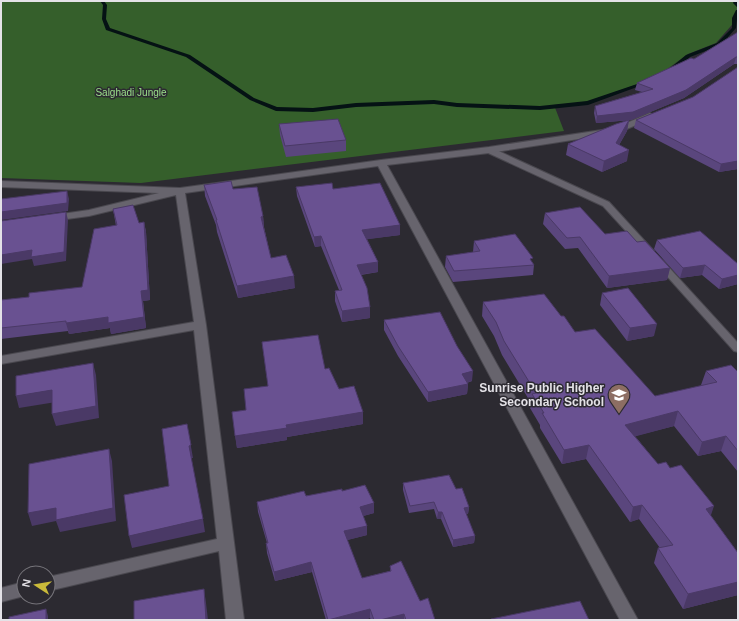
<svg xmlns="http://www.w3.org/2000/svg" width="739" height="621" font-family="Arial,sans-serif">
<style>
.green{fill:#355f2b}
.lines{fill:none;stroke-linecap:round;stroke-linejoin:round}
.stream{fill:#051214;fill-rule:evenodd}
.service-casing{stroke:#4a484f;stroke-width:2}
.minor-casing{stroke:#4a484f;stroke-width:2}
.service{fill:#67646d;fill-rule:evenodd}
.minor{fill:#67646d;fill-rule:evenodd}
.wall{fill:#5a467d}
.shaded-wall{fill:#4a3966}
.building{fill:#695191;stroke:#4a3966}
.labels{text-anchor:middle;stroke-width:3;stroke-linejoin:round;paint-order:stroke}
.far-park-label{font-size:10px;fill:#9bdf8b;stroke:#2c2a31}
.poi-label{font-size:12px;font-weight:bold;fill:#e4e2e7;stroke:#2c2a31;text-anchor:end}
</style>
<rect width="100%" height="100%" fill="#2c2a31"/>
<path class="green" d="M1,1H738V18L716,43L688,54L655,78L587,102L554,105L564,131L141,183L1,178Z"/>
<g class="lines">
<path class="stream" d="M100,1H104L107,5L106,19L110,28L190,55L254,98L277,107L313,108L356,103L434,100L457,103L540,106L587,101L643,82L648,83L588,105L540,110L457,107L434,104L356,107L313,112L276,111L250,100L186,57L106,30L102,19L103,5Z
M734,1H738V8L733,3Z
M736,10H738L736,28L721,45L690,57L672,72H668V70L686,55L717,43L732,28V18Z"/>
<g class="service-casing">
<path id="service" d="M486,148H492L609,202L654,251L652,253H646L603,206L486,152Z
M660,260L663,261L738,343V352L734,351L657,265L655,263L657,261Z"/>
</g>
<g class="minor-casing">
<path id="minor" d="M650,113L654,116L653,118L617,133L489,153L387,165L638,620H620L378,166L185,193L206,325L244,620H226L219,551L48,591V577L217,539L194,330L1,364V356L194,322L176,195L89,216L52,221L48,220L47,218L48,216L89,210L159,193L1,187V181L180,188L381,160L489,147L615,128Z
M24,582V596L1,602V588Z"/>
</g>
<use href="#service" class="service"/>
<use href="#minor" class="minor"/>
</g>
<path class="wall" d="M738,32V64H734L684,98L631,120L596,123L594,113L595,106L642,92L635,90L637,83L694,59Z
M693,97L738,169L719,172L634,128L636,120Z
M629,120L627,131L619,145L627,161L602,172L566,155L568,144Z
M279,124L346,140V151L286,157L280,135Z
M204,185L233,189L263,216L264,227L271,258L295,288L238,298L217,232L216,225L205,196Z
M296,187L333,189L400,235L367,239L378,262V272L361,275L370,307V318L342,322L335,301V291L339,290L321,246L315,247L297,196Z
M113,209L139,223L144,222L146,232L150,300L143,301L146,328L111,334L110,328L69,334L68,331L1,339V300L29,297L82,287L116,226Z
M545,213L605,234L637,242L670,268L667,280L607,288L578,248L565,249L543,224Z
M657,240L738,264V284L719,289L702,275L680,278L654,249Z
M474,241L532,262L534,265L533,275L453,282L445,267L446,256L473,252Z
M602,293L654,336L627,341L600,305Z
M483,302L561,316L575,332L655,396L702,386L701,385L706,371L738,372V472L721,451L698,456L674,426L635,436L658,464L711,516L738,553V595L683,609L654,563L658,548H660L639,519L630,522L586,459L562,464L540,428V425L530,408L531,403L502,355L494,336L482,316Z
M384,320L472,381L467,383L468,384L467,394L428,402L398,356L384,330Z
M262,342L325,369L363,424L287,437V440L237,448L232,412L246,410L268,386Z
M403,483L456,489L469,507L468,514H466L475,536L474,543L453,547L441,519H437L434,509L409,513L403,490Z
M342,491L374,513L363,516L367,535L347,540L362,578L390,571V566L420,601L435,620H371L370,618L363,620H326L312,572L275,581L267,553L266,543H267L258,512L257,502Z"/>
<path class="shaded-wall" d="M736,57L734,64L684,98L631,120L596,123L597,116Z
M629,120L627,131L614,154L616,143Z
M629,150L627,161L602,172L604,161Z
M738,161V169L719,172L721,164Z
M67,191L69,199L68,211L1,220V212Z
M66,212L68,220L66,261L34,266L32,259L1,264V255Z
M263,216L264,227L261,217Z
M144,222L146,232L150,300L143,301L146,328L111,334L110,328L69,334L66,323L108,317L141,291Z
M400,225V235L362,240V230Z
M321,236V246L315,247L314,237Z
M378,262V272L357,275V265Z
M705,265L702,275L680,278L683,268Z
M670,268L667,280L607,288L609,276Z
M738,275V284L719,289L722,279Z
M294,276L295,288L238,298L237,286Z
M370,307V318L342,322V311Z
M657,324L654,336L627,341L630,328Z
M93,363L96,375L99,418L56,426L52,414Z
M473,371L472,381L461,384L462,374Z
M468,384L467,394L428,402V392Z
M52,390L56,402L19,408L16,396Z
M678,411L674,426L622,440L625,425Z
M363,412V424L287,437V440L237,448L235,436L286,425Z
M187,424L193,458H191L189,446Z
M726,436L721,451L698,456L702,442Z
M589,445L586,459L562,464L564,450Z
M109,449L112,461L116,521L60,532L56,521L32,526L28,513Z
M374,503V513L360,517V507Z
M642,505L639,519L630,522L633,507Z
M714,506L709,521L706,509Z
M469,507L468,514L463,515L464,508Z
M438,512H442L441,519H437Z
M203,519L205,532L132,548L129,536Z
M367,526V535L344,541V531Z
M475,536L474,543L453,547V540Z
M311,562L312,572L275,581L274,572Z
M738,582V595L683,609L688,594Z
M204,589L206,603L208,620H206Z
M46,609L48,616V620H46Z
M370,609V618L363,620H329Z
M404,614V620H380Z"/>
<path class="building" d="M738,32V57H736L686,90L633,112L597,116L595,106L653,89L637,83L691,58L694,59Z
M738,67V161L721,164L636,120L693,97Z
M338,119L346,140L285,146L279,124Z
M629,120L616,143L629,150L604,161L568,144L616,124Z
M231,181L233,189L257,187L263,216L261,217L271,258L286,255L294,276L237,286L216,220H217L204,185Z
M332,183L333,189L380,183L400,225L362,230L378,262L357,265L367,288L370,307L342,311L335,291L342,290L321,236L314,237L296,187Z
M67,191V203L1,212V199Z
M133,205L139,223L144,222L148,290L141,291L144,317L108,323V317L66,323V321L1,328V300L29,297V293L82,287L94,229L117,225L113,209Z
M580,207L605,234L627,231L637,242L645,241L670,268L609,276L580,237L567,238L545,213Z
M66,212L64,252L31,257L32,250L1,255V221Z
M700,231L738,264V275L722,279L705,265L683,268L657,240Z
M515,234L533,258L530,259L534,265L454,271L446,256L480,251L474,241Z
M628,288L657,324L630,328L602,293Z
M544,294L561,316H564L575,332L595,329L655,396L717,382L706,371L731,365L738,372V451L726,436L702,442L678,411L625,425L658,464L666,462L670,468L681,465L714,506L706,509L738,553V582L688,594L658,548L673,545L642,505L633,507L589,445L564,450L542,413H544L532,394L536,393L504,341L496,322L483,302Z
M440,312L457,346L473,371L462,374L468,384L428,392L398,346L384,320Z
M318,335L325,369L329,368L339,389L354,386L363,412L286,425L287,428L235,436L232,412L246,410L244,389L268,386L262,342Z
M93,363L96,406L52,414V390L16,396V376Z
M187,424L191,445L189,446L203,519L129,536L124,495L169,486L162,429Z
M109,449L113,508L56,520V508L28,513L29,464Z
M449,475L456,489L462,488L469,507L464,508L475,536L453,540L442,512H438L434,502L410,506L403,483Z
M365,485L374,503L360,507L367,526L344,531L362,578L391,571L390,566L401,561L420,601L428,598L435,620H406L404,614L380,620H374L370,609L328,620L311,562L274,572L266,543H268L257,502L304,491L306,496L342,489V491Z
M204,589L206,620H134V601Z
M580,601L589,620H491V619Z
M46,609V620H9V617Z"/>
<defs>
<g id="school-pin" transform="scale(1.15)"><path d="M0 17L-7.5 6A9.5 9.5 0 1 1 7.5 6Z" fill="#8d6e63" stroke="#2c2a31"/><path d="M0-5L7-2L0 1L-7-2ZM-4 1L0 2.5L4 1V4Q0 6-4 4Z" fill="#fff"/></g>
</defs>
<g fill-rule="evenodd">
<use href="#school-pin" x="619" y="395"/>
</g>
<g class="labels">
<g class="far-park-label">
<text x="131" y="96">Salghadi Jungle</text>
</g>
<g class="poi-label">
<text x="604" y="392">Sunrise Public Higher<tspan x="604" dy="14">Secondary School</tspan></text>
</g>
</g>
<rect width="739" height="621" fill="none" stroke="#e4e2e7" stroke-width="4"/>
<g transform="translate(36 585) rotate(282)"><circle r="19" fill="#2c2a31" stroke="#76747a"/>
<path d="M0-3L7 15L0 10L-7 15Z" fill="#caba3a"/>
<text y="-6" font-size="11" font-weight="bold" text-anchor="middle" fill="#e4e2e7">N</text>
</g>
</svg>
